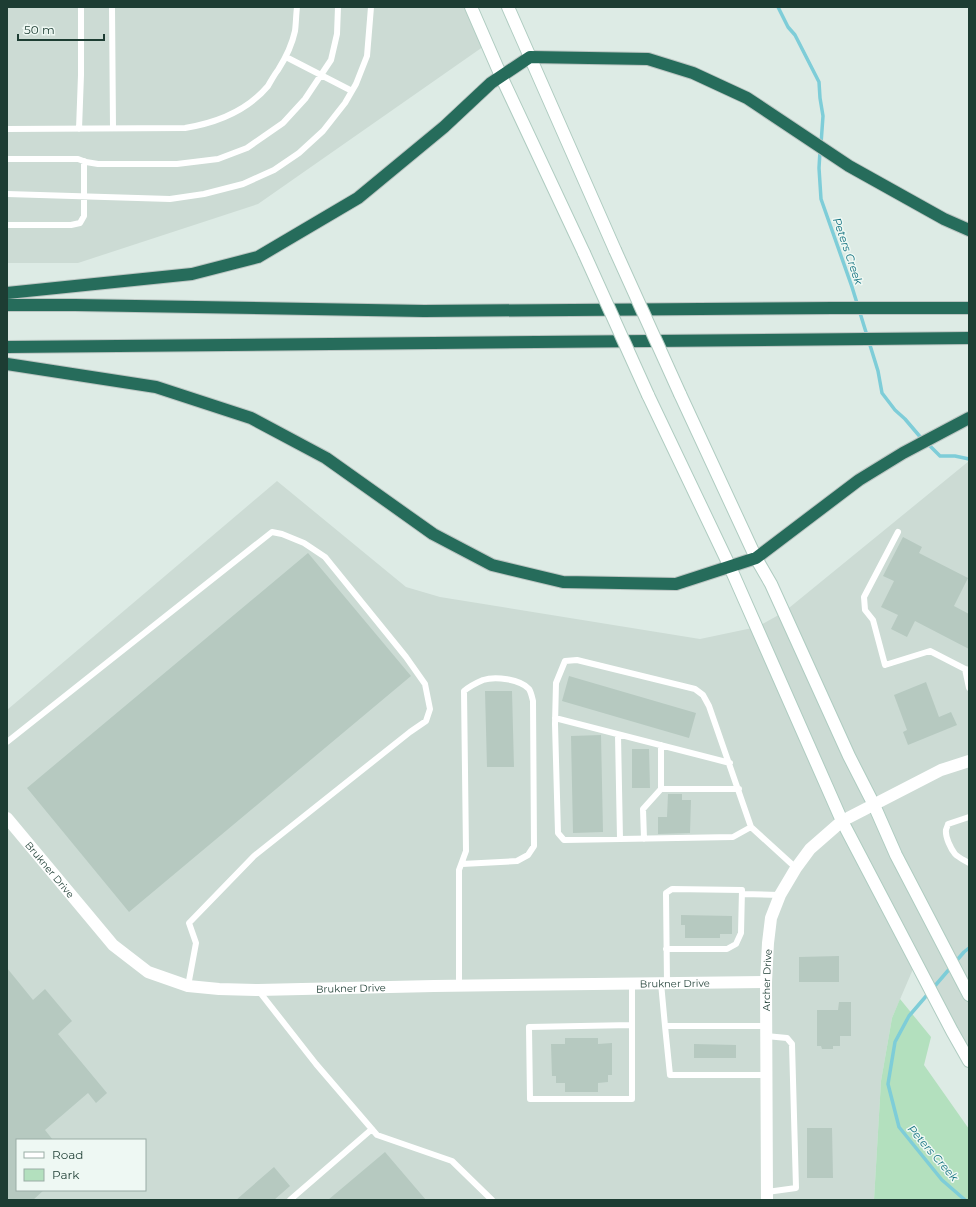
<svg xmlns="http://www.w3.org/2000/svg" width="976" height="1207" font-family="Montserrat,sans-serif">
<style>
.built{fill:#ccdbd4;fill-rule:evenodd}
.green{fill:#b3e0be}
.lines{fill:none;stroke-linecap:round;stroke-linejoin:round}
.stream{stroke:#7ecdd8;stroke-width:3.5}
.building{fill:#b6c9c0}
.secondary-casing{stroke:#afccc1;stroke-width:14}
.motorway-casing{stroke:#bbc5c2;stroke-width:14}
.service{stroke:#fff;stroke-width:6}
.minor{stroke:#fff;stroke-width:12}
.secondary{stroke:#fff;stroke-width:12}
.motorway{stroke:#266c5b;stroke-width:12}
.secondary-bridge-casing{stroke:#afccc1;stroke-width:14;stroke-linecap:butt}
.secondary-bridge{stroke:#fff;stroke-width:12}
.labels{text-anchor:middle;stroke-width:3;stroke-linejoin:round;paint-order:stroke}
.street-label{font-size:10px;fill:#1d3d33;stroke:#eef8f3}
.water-label{font-size:11px;font-style:italic;fill:#11707f;stroke:#eef8f3}
</style>
<rect width="100%" height="100%" fill="#ddebe5"/>
<path class="built" d="M7,7H471L487,44L258,204L78,263H7Z
M969,461V1061L916,962L892,1018L881,1081L874,1200H7V710L277,481L406,587L440,597L700,639L757,627L784,612ZM17,1140H145V1190H17Z"/>
<path class="green" d="M900,999L931,1037L924,1065L969,1129V1200H874L881,1081L892,1018Z"/>
<g class="lines">
<path class="stream" d="M778,7L788,27L795,35L819,82L820,98L823,116L821,144
M820,151L819,168L821,199L852,287L878,371L882,393L895,410L905,419L922,439
M927,443L940,456H955L969,459
M965,1200L942,1180L899,1127L888,1084L895,1042L909,1016L964,952L969,948"/>
</g>
<path class="building" d="M903,537L922,547L919,553L968,578L954,606L969,614V649L915,621L907,637L891,629L898,615L881,607L894,581L883,576Z
M308,553L411,676L129,912L27,788Z
M569,676L696,713L689,738L562,701Z
M926,682L939,717L951,712L957,725L908,745L903,732L907,730L894,695Z
M485,691H512L514,767H487Z
M601,735L603,832L573,833L571,736Z
M632,749H649L650,788H632Z
M668,794H682V800H691L690,833L658,834V817H667Z
M681,915L732,916V934H720V938H685V925H681Z
M839,956V982H799V957Z
M7,968L33,1000L45,989L72,1021L58,1034L107,1093L96,1103L88,1093L45,1130L53,1140H17V1190H44L33,1200H7Z
M839,1002H851V1036H840V1046H833V1049H822L821,1046H817V1010H838Z
M565,1038H598V1044L612,1043V1075H608V1082L598,1083V1092H565V1083H556V1076H552L551,1044H565Z
M694,1044L736,1045V1058H694Z
M807,1128H832L833,1178H807Z
M385,1152L426,1200H328Z
M274,1167L290,1186L274,1200H236Z"/>
<g class="lines">
<g class="secondary-casing">
<path id="secondary" d="M471,7L501,76L584,253
M508,7L615,250
M680,394L756,558L771,584L849,756L874,805L896,855L969,995
M648,395L730,567L842,821L952,1031L969,1061"/>
</g>
<g class="motorway-casing">
<path id="motorway" d="M7,293L192,274L258,257L358,198L444,127L491,83L530,57L648,59L693,73L747,98L849,166L944,219L969,230
M7,305H75L424,311L833,308H969
M7,347L969,338
M7,364L156,387L251,418L326,458L433,534L492,565L563,582L676,584L756,558L859,480L903,453L969,418"/>
</g>
<path class="service" d="M112,7L113,128
M286,57L352,91
M7,129L185,128C216,123 247,111 268,86C271,81 274,75 278,70C285,59 292,45 295,31C296,24 296,15 297,7
M79,129L81,75V7
M7,159H78L86,162L98,164H177L218,159L247,148L283,123L305,99L331,60L337,34L338,7
M7,194L170,199L204,194L243,184L274,170L299,153L323,131L345,103L356,84L367,56L371,7
M7,225H71L80,223L84,216V161
M898,532L864,597L865,610L873,620L885,665L930,651L965,669
M969,670L965,669L969,688
M555,718L730,763
M618,735L620,839
M7,742L272,532L282,534L304,543L325,557L406,657L425,684L430,709L426,721L410,732L254,856L189,923L196,943L188,986
M661,789H739
M969,817L948,824C948,825 946,829 946,830C945,837 951,849 955,854C959,858 964,860 969,863
M751,827L733,837L564,840L558,833L555,724L556,683L565,661L577,660L695,689L703,695L709,706L751,827L796,868
M644,839L643,809L661,789V745
M742,894L780,895
M666,949H727L736,944L741,933L742,890L672,889L666,893L667,983
M661,983L665,1026H766
M459,986V870L466,851L464,691C470,686 476,683 483,680C495,676 520,679 529,689C531,692 532,697 533,701L534,846L528,855L517,861L462,864
M258,990L316,1064L377,1135L452,1161L492,1200
M632,1025L529,1027L530,1099H632V984
M665,1026L670,1075H767
M766,1036L787,1038L792,1044L796,1188L767,1192
M290,1200L372,1129"/>
<g class="minor">
<path id="s1" d="M7,818L113,945L148,972L188,986L219,989L258,990L434,986L766,982"/>
<path id="s2" d="M767,1200L766,982L768,943L771,918L780,895L796,868L810,849L842,821L941,770L969,761"/>
</g>
<use href="#secondary" class="secondary"/>
<use href="#motorway" class="motorway"/>
<g class="secondary-bridge-casing">
<path id="secondary-bridge" d="M615,250L680,394
M584,253L648,395"/>
</g>
<use href="#secondary-bridge" class="secondary-bridge"/>
</g>
<g class="labels">
<g class="street-label">
<text dy="4" stroke="none"><textPath href="#s1" startOffset="67">Brukner Drive</textPath></text>
<text dy="4" stroke="none"><textPath href="#s2" startOffset="220">Archer Drive</textPath></text>
<text dy="4" stroke="none"><textPath href="#s1" startOffset="739">Brukner Drive</textPath></text>
<text dy="4" stroke="none"><textPath href="#s1" startOffset="415">Brukner Drive</textPath></text>
</g>
<g class="water-label">
<text transform="translate(848 251) rotate(71)" y="4">Peters Creek</text>
<text transform="translate(933 1153) rotate(49)" y="4">Peters Creek</text>
</g>
</g>
<rect width="976" height="1207" fill="none" stroke="#1d3d33" stroke-width="16"/>
<rect x="16" y="1139" width="130" height="52" fill="#eef8f3" stroke="#9aada6"/>
<rect x="24" y="1152" width="20" height="6" fill="#ffffff" stroke="#9aada6"/>
<text x="52" y="1159" font-size="12" fill="#1d3d33">Road</text>
<rect x="24" y="1169" width="20" height="12" fill="#b3e0be" stroke="#9aada6"/>
<text x="52" y="1179" font-size="12" fill="#1d3d33">Park</text>
<path d="M18 34v6h86v-6" fill="none" stroke="#1d3d33" stroke-width="2"/>
<text x="24" y="34" font-size="12" fill="#1d3d33" stroke="#eef8f3" stroke-width="3" paint-order="stroke">50 m</text>
</svg>
